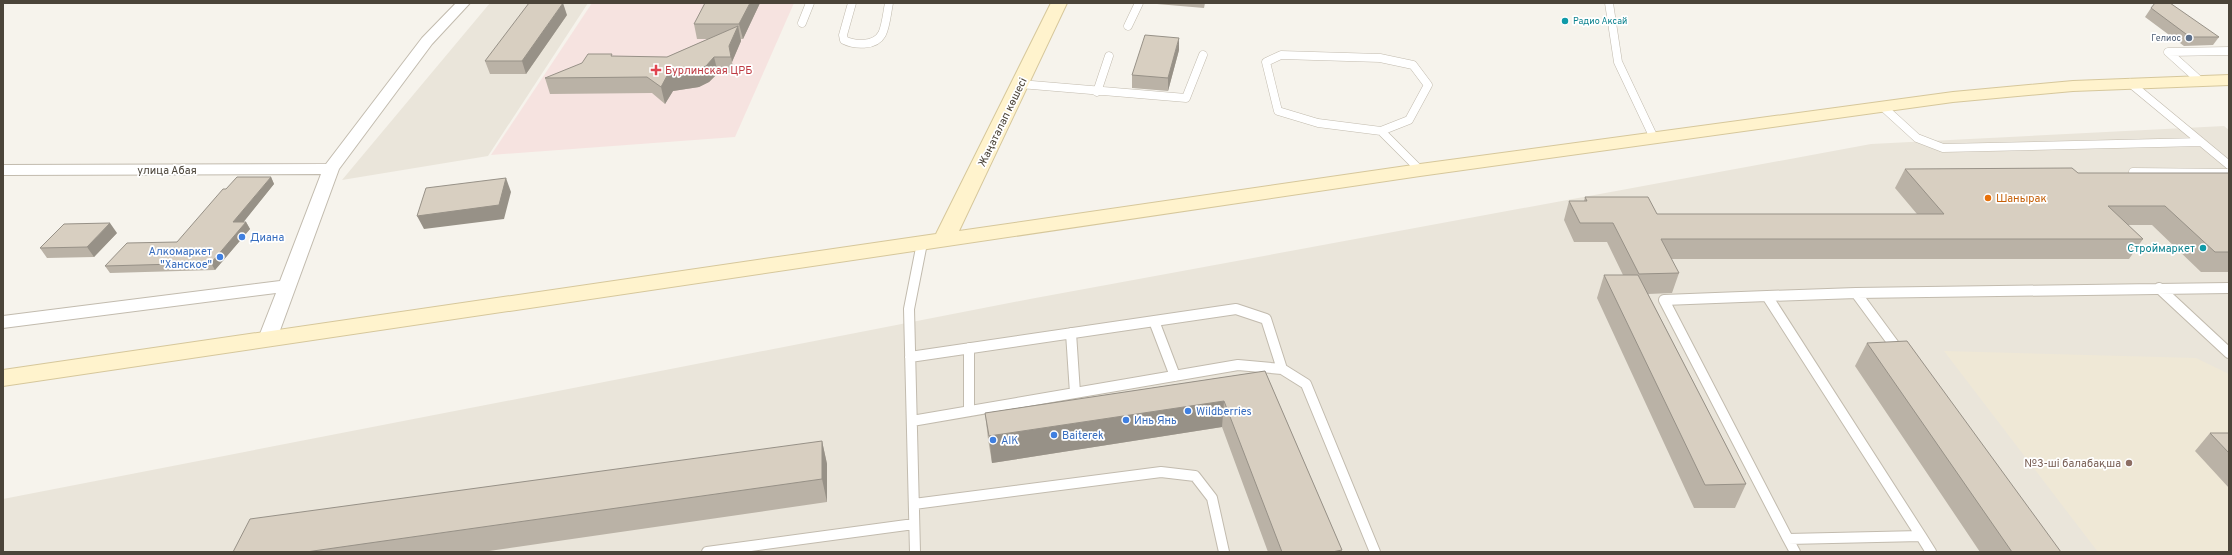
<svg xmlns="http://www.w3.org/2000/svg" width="2232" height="555" font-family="Overpass,sans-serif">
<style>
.residential{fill:#eae5da}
.education{fill:#efe8d6}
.medical{fill:#f6e3e0}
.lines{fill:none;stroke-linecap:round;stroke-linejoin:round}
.service-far1-casing{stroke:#c2bbae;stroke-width:9}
.service-casing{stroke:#c2bbae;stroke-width:12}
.minor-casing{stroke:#c2bbae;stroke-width:2}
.secondary-casing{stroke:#d6c79b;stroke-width:2}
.service-far1{stroke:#fff;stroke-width:8}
.service{stroke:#fff;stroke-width:10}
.minor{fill:#fff;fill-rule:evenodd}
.secondary{fill:#fff3cd;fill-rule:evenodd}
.wall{fill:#bab2a6}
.shaded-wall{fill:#979187}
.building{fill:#d8cfc1;stroke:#979187}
.culture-dot{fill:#0f9aa8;stroke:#fff;stroke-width:1.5}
.service-dot{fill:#5c6f8a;stroke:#fff;stroke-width:1.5}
.health-dot{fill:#e0444e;stroke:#fff;stroke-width:1.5}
.food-dot{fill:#e8710a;stroke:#fff;stroke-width:1.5}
.shop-dot{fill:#3f7fe0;stroke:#fff;stroke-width:1.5}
.education-dot{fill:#8d6e63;stroke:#fff;stroke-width:1.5}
.labels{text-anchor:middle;stroke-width:3.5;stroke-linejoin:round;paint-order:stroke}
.far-culture-label{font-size:9px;fill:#0d838f;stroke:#fff;text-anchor:start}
.far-service-label{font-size:9px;fill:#4e5e75;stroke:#fff;text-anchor:end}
.health-label{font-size:11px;fill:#be3a42;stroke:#fff;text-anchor:start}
.street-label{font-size:11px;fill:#4b4439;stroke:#fff}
.food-label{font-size:11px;fill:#c56008;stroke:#fff;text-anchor:start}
.shop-label{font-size:11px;fill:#366cbe;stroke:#fff;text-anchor:start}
.culture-label{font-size:11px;fill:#0d838f;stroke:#fff;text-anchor:end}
.education-label{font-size:11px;fill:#785e54;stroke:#fff;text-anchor:end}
</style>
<rect width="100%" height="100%" fill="#f6f3ec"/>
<path class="residential" d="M490,3H588L488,156L342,180Z
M2224,126L2229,130V552H3V499L1030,299L1871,144Z"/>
<path class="education" d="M1944,351L2196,358L2229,374V552H2098Z"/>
<path class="medical" d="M592,3H794L735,137L491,155Z"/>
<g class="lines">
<g class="service-far1-casing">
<path id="service-far1" d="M852,3L843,35L844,40C854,45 875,47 882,34C886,26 887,13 889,3
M1609,3L1618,62L1654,138
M802,23L810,3
M1128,26L1139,3
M1281,55L1380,58L1413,65L1428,85L1409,120L1381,131L1318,123L1278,111L1266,62Z
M2199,80L2168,52L2229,51
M2130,83L2229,165
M1020,84L1186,98L1203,55
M1097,92L1109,56
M1883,107L1917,138L1943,148L2201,142
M1381,131L1420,170
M2133,172L2229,173"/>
</g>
<g class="service-casing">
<path id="service" d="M2159,288L2229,353
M1767,296L1664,300L1788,539
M1154,321L1175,376
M1071,333L1075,393
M969,348V411
M1898,350L1856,293L2229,288
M910,357L1236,309L1266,319L1282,369
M912,421L1238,365L1282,369L1306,384L1375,552
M914,504L1161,472L1195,476L1212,498L1224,552
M1921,536L1931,552
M707,552L914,524
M915,552L909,309L922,243
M1795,552L1788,539L1921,536L1767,296L1856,293"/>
</g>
<g class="minor-casing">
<path id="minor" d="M456,3H470L432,44L339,169L275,344L268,345L261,344L258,339L276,293L3,328V316L280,281L321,174L3,175V165L326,164L422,38Z"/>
</g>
<g class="secondary-casing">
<path id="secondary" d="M1051,3H1067L959,231L1420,164L1953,92L2073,81L2229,75V85L2073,91L1953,102L1420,176L3,386V370L936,234Z"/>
</g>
<use href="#service-far1" class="service-far1"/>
<use href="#service" class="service"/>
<use href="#minor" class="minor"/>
<use href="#secondary" class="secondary"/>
</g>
<path class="wall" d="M760,3L743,39H741V41L732,62L735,73H718L709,82L699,87L673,91L665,104L652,93L550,94L545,78L667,57L708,39H697L694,24Z
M1157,3H1205L1204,8L1157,4Z
M2151,8L2219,37L2213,45L2184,46L2145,17Z
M567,15L526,74H490L485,61Z
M1179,50L1168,91L1132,88V75Z
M1905,169L2078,173H2229V272H2201L2152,225H2128L2143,239L2129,259H1671L1679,273L1672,293L1648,294L1746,484L1735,508H1694L1597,298L1604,275H1623L1607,242H1574L1564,220L1569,201H1584L1585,197L1657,214H1917L1895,188Z
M271,177L274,184L243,222H246L250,229L215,270L110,273L105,266L177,242Z
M117,233L94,257L47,258L40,248Z
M1867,343L2061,552H1980L1855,366Z
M1265,371L1342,550V552H1268L1222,427L992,463L988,439L985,413Z
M2210,433H2229V488L2195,451Z
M822,441L827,464V502L482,552H233Z"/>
<path class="shaded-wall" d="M563,3L567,15L526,74L522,61Z
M750,3H760L743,39L739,24Z
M738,26L741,41L732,62L729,46Z
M1179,38V50L1168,91V78Z
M714,57L718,73L709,82L699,87L673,91L665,104L661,87L668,74Z
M271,177L274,184L238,229L233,222Z
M506,178L511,192L504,219L424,229L417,216Z
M246,222L250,229L215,270L211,263Z
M110,223L117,233L94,257L87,247Z
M1224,401L1222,427L992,463L989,436Z
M822,441L827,464V502L822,479Z"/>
<path class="building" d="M529,3H563L522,61H485Z
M705,3H750L739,24H694Z
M2155,3H2170L2219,37H2190L2151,8Z
M738,26L729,46L731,57H714L706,66L695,71L668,74L661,87L647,77L545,78L582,63L588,54H612L611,56L667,57Z
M1145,35L1179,38L1168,78L1132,75Z
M2072,168L2078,173H2229V252H2215L2165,206H2108L2143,239H1661L1679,273L1639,274L1613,223H1580L1569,201H1587L1585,197H1648L1657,214H1944L1905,169Z
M237,177H271L233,222H246L211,263L105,266L127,243L177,242L223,189H226Z
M506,178L499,205L417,216L426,188Z
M110,223L87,247L40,248L64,224Z
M1604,275H1638L1746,484L1705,485Z
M1907,341L2061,552H2012L1867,343Z
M1265,371L1342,550L1332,552H1282L1224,401L989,436L985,413Z
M2210,433H2229V453Z
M822,441V479L306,552H233L250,519Z"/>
<g class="culture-dot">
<circle cx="1565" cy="21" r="4"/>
<circle cx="2203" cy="248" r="4"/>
</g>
<circle class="service-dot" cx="2189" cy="38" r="4"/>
<path class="health-dot" d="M654 64h4v4h4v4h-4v4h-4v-4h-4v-4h4z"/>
<circle class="food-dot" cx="1988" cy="198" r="4"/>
<g class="shop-dot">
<circle cx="242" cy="237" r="4"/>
<circle cx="220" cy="257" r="4"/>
<circle cx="1188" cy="411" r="4"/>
<circle cx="1126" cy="420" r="4"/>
<circle cx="1054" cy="435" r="4"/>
<circle cx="993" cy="440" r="4"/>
</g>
<circle class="education-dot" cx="2129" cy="463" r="4"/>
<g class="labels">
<g class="far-culture-label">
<text x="1573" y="24">Радио Аксай</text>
</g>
<g class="far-service-label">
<text x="2181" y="41">Гелиос</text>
</g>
<g class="health-label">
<text x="665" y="74">Бурлинская ЦРБ</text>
</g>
<g class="street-label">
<text transform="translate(1002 122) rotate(-64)" y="4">Жаңаталап көшесі</text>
<text x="167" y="174">улица Абая</text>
</g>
<g class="food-label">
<text x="1996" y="202">Шанырак</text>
</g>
<g class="shop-label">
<text x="250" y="241">Диана</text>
<text x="212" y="255" text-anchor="end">Алкомаркет<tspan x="212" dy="13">"Ханское"</tspan></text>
<text x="1196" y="415">Wildberries</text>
<text x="1134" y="424">Инь Янь</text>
<text x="1062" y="439">Baiterek</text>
<text x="1001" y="444">AIK</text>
</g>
<g class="culture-label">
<text x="2195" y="252">Строймаркет</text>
</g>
<g class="education-label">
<text x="2121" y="467">№3-ші балабақша</text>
</g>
</g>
<rect width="2232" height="555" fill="none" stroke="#4b4439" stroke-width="8"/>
</svg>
